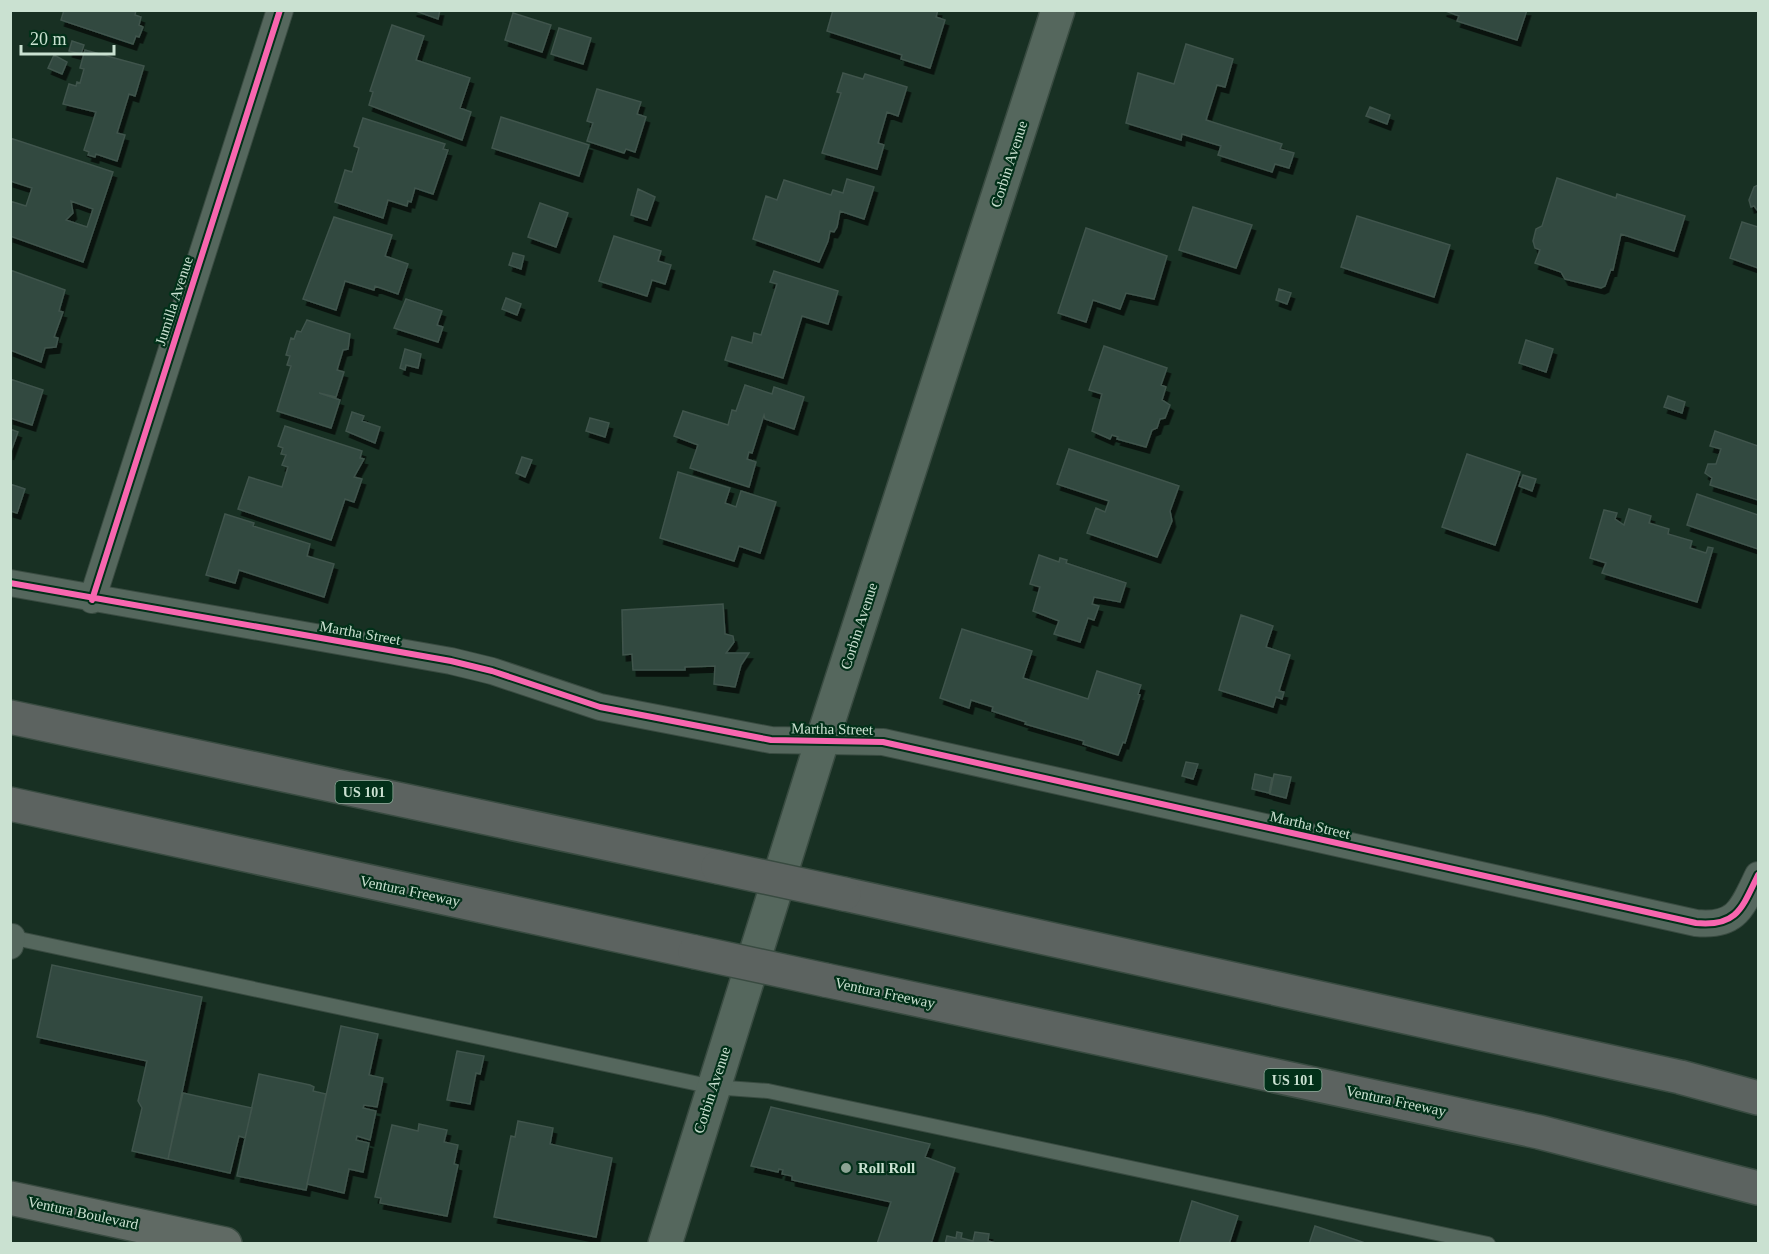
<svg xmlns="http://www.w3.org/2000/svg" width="1769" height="1254" font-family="Georgia,serif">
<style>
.building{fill:#324840;stroke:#3f544c;stroke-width:1.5;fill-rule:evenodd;filter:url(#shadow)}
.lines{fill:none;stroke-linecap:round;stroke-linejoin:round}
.lane-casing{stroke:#394b41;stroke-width:16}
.street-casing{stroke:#394b41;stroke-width:28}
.secondary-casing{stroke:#394b41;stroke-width:36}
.primary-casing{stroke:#394b41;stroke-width:36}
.highway-casing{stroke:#394b41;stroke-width:36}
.lane{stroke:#55675d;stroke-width:14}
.street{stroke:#55675d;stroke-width:26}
.secondary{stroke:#55675d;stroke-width:33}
.primary{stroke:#606a64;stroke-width:33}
.highway{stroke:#5c6360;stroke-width:33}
.highway-bridge-casing{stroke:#394b41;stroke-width:36;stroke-linecap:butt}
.highway-bridge{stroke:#5c6360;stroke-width:33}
.cycleway-casing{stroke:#023019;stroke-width:10}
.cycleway{stroke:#f766af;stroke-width:6}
.poi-dot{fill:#8ca394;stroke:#023019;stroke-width:2}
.labels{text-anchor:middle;stroke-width:4.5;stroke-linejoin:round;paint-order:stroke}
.shield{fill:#023019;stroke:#8eac9a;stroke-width:1.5}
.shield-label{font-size:14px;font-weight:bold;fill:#cae1d1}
.street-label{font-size:15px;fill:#cae1d1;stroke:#023019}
.poi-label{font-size:15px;font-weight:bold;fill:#cae1d1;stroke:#023019;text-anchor:start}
</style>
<defs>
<filter id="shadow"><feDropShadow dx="3.5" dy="6" stdDeviation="0" flood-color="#0009"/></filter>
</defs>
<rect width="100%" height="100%" fill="#183023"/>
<path class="building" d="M64,10H136L135,15L141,17L139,25L143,27L139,37L136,36L133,44L61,20Z
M413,10H440L438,19Z
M833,10H938L936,17L945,20L930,68L901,59L902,55L827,31Z
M1443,10H1527L1517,40L1457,21L1459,16Z
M513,13L551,25L542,52L505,40Z
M392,25L424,36L416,60L470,78L460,108L471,112L462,140L369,105L373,92L370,91Z
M559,28L591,38L583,64L551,54Z
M72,41L84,45L81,54L69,51Z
M1186,44L1233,59L1225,87L1217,85L1206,120L1282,144L1280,149L1294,153L1289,168L1275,164L1272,172L1218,155L1221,146L1182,134L1181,140L1126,123L1138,73L1174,84Z
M85,50L144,66L135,96L129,94L117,133L125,135L117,161L96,154L95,157L88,155L89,152L84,150L96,112L63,104L69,84L76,86L77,82L80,83L84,69L80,68Z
M54,55L67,62L62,74L48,68Z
M843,73L863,79L865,74L907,87L898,116L887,112L878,143L884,145L877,169L822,153L841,93L837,92Z
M597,89L641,102L637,114L646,117L635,152L626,149L624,153L587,141L593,123L587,121Z
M1370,107L1390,115L1387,124L1366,116Z
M501,117L589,145L579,176L492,148Z
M363,118L445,144L443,149L448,150L433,194L415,188L411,202L408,201L407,206L388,200L383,218L335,202L345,170L352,172L359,148L354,146Z
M10,138L113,172L83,262L10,236V201L26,206L32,188L10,181ZM71,201L93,209L87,227L66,220L73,213Z
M1557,178L1616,198L1617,194L1685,216L1674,251L1621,234L1613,270L1611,269L1605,286L1601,288L1565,279L1561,272L1535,263L1540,250L1535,248L1533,241L1536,229L1542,226Z
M847,179L874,187L864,219L840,211L837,227L834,232L830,231L828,241L819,262L753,239L766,196L777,200L784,180L831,195L833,190L843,193Z
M1758,185V211L1754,206L1751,207L1749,200L1754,187Z
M638,189L655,197L647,220L631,215Z
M540,203L568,213L556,247L528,237Z
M1193,207L1252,225L1236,268L1179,250Z
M1357,216L1450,245L1434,297L1341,267Z
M334,217L392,235L385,256L408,264L398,294L375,286L374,290L345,281L336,310L303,299Z
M1742,222L1758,227V268L1730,258Z
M1086,228L1167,256L1154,299L1126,293L1120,309L1093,300L1086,322L1058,313Z
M614,236L661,251L658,261L671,265L665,284L652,280L647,296L599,281Z
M513,253L524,256L521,269L509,265Z
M10,270L65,290L59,311L63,312L54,337L58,338L56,347L45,348L41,362L10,350Z
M774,271L838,291L828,324L802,316L783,378L725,360L732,337L752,343L754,333L761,335L777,284L770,282Z
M1279,289L1291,293L1287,304L1276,300Z
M506,298L521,304L517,315L502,309Z
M406,299L442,311L437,325L443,327L438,342L394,328Z
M307,320L350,334L348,349L343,350L337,370L344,372L336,397L319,393L340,400L331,428L277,411L291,366L287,365L290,356L286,355L291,338L294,339L297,331L301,332Z
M1526,340L1553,349L1546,372L1519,363Z
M1104,346L1167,368L1161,385L1166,387L1162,400L1170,405L1165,418L1160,419L1157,428L1152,430L1146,447L1117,439L1118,437L1112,435L1110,439L1092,431L1102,394L1089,390Z
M405,349L421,354L418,368L406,365L405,370L400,368Z
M10,379L43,390L32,425L10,418Z
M745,385L772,394L774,387L804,397L794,429L765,419L764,415L752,453L749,452L747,459L756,462L749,487L690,468L698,445L674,436L683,411L728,425L732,410L736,411Z
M1668,396L1685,402L1682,413L1664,407Z
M352,412L364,416L362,421L380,427L375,443L346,431Z
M590,418L609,423L605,437L586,431Z
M285,426L362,451L360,458L364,459L354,477L362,479L354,502L345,499L331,540L238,509L249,477L282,487L288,467L282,465L286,455L281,454L283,448L278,446Z
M10,429L18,432L10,454Z
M1715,431L1758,446V500L1710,485L1712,478L1705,473L1708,464H1716L1721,449L1710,446Z
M1069,449L1179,486L1170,511L1172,521L1157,557L1087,533L1096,508L1105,512L1109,501L1057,484Z
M1467,454L1520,472L1495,545L1442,527Z
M522,457L532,460L525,477L516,473Z
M678,472L730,488L725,503L736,507L741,491L776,502L760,553L739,546L734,561L660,538Z
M1523,475L1536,479L1532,491L1519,486Z
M10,484L25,489L17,513L10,511Z
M1697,494L1758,515V549L1687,525Z
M1629,509L1651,516L1649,523L1669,529L1668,534L1692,541L1690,548L1706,553L1708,547L1713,548L1697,602L1602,573L1606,563L1590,558L1604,510L1617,513L1615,519L1624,525Z
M225,514L254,523L253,526L310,544L307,556L334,564L324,597L239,570L235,583L206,575Z
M1039,555L1059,562L1060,558L1067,560L1066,563L1126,583L1120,602L1094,597L1092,604L1099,606L1094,620L1088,618L1080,642L1054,634L1059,621L1033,611L1040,587L1030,584Z
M723,604L725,634L733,636L734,642L726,653H749L741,665L735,687L714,684L715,666L685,667V670H633L632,654L623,655L622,610Z
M1241,615L1273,626L1266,647L1290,655L1279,691L1284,692L1282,699L1276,697L1273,707L1219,690Z
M962,629L1032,651L1023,678L1088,699L1097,671L1141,685L1138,694L1140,695L1125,743L1123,742L1118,755L1083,744L1084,741L1025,724L1026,722L992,711L993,707L971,700L969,708L940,698Z
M1186,762L1198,764L1193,779L1182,776Z
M1255,774L1272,778L1269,793L1252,789Z
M1274,774L1291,777L1286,798L1270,794Z
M52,965L202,997L168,1159L132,1151L142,1108L138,1101L147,1061L37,1037Z
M341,1026L378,1034L369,1075L383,1078L377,1107L364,1105L363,1108L376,1111L370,1140L357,1136L356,1140L369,1143L363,1172L349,1169L344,1193L307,1184Z
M457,1051L484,1056L480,1074L476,1073L470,1104L447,1100Z
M259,1074L310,1085L314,1087L313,1091L326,1094L306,1190L237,1176Z
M183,1093L252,1108L245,1138L239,1136L230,1173L168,1159Z
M771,1107L930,1144L925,1157L955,1168L931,1244H877L891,1202L792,1180V1176L782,1174L783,1170L779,1169L778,1172L751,1166Z
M518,1121L553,1128L550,1144L612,1158L596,1237L494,1217L511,1136L515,1137Z
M419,1124L447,1130L444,1142L458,1145L454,1164L458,1165L447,1216L380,1203L381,1198L375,1197L392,1125L418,1131Z
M1192,1201L1238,1216L1229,1244H1179Z
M1315,1226L1368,1244H1309Z
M957,1232L962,1233L961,1238L973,1241L975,1232L989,1234L988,1241L1000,1244H945L947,1236L956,1238Z"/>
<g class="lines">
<g class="lane-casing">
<path id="lane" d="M10,937L713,1087L768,1091L1488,1244"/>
</g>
<g class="street-casing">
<path id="street" d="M10,583L451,661L492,671L600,707L771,740L883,742L1696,923C1737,927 1742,908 1758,875
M92,600L280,10
M10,946L12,937"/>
</g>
<g class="secondary-casing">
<path id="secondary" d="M665,1244L822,741L1058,10"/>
</g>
<g class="primary-casing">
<path id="primary" d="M10,1198L225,1244"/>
</g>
<g class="highway-casing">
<path id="highway" d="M10,717L718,867
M10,804L695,952
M844,894L1680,1077L1758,1098
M825,980L1539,1132L1758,1188"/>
</g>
<use href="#lane" class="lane"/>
<use href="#street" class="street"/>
<use href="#secondary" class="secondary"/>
<use href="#primary" class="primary"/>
<use href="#highway" class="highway"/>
<g class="highway-bridge-casing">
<path id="highway-bridge" d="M718,867L844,894
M695,952L825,980"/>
</g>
<use href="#highway-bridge" class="highway-bridge"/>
<g class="cycleway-casing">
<path id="cycleway" d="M10,583L451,661L492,671L600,707L771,740L883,742L1696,923C1737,927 1742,908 1758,875
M92,600L280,10"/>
</g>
<use href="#cycleway" class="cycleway"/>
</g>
<circle class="poi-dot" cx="846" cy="1168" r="6"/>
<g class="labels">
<g class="shield">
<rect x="335.5" y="781" width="57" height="22" rx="4.5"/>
<rect x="1264.5" y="1069" width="57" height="22" rx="4.5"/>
</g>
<g class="shield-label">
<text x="364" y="797">US 101</text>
<text x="1293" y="1085">US 101</text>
</g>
<g class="street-label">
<text transform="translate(1009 164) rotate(-72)" y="5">Corbin Avenue</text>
<text transform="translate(174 301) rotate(-72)" y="5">Jumilla Avenue</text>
<text transform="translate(859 626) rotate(-72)" y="5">Corbin Avenue</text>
<text transform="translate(360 633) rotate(10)" y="5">Martha Street</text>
<text transform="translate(832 729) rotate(1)" y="5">Martha Street</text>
<text transform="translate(1310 825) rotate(13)" y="5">Martha Street</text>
<text transform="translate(410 891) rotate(12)" y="5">Ventura Freeway</text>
<text transform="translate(885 993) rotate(12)" y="5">Ventura Freeway</text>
<text transform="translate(712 1090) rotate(-72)" y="5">Corbin Avenue</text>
<text transform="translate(1396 1101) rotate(12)" y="5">Ventura Freeway</text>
<text transform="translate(83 1213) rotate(12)" y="5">Ventura Boulevard</text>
</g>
<g class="poi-label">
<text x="858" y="1173">Roll Roll</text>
</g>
</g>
<rect width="1769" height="1254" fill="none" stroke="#cae1d1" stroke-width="24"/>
<path d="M21 45v9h93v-9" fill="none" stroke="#cae1d1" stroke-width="3"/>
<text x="30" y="45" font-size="18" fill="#cae1d1" stroke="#023019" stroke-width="4.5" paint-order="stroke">20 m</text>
</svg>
